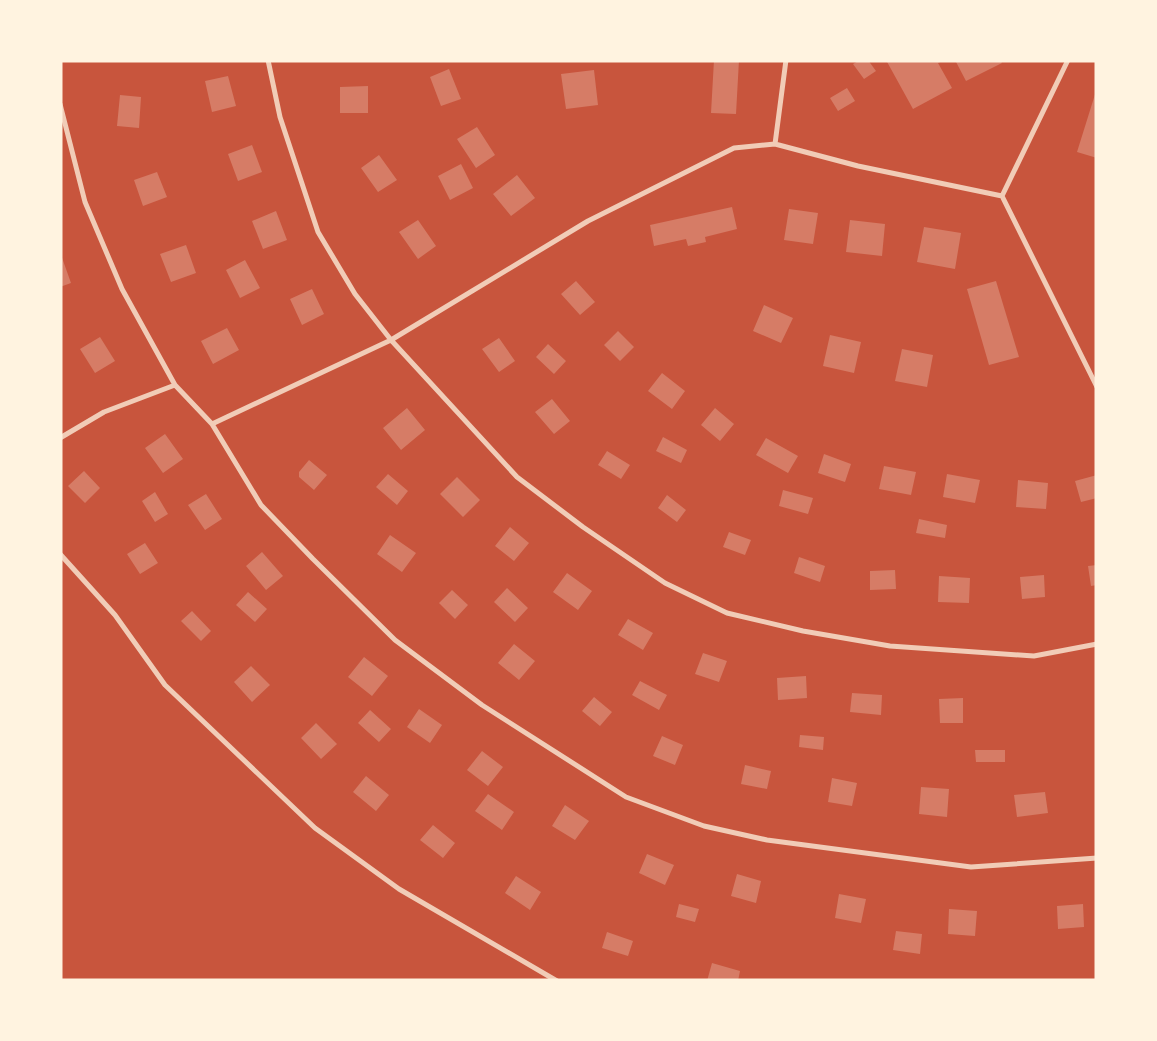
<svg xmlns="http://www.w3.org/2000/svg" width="1157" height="1041" font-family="Poppins,sans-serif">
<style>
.building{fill:#d67c66}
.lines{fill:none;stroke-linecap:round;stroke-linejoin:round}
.service{stroke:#f1ccb7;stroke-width:5}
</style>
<rect width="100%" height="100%" fill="#c8553d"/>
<path class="building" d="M714,60H739L736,114L711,113Z
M860,60H868L876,71L864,79L853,64Z
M886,60H945L938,63L952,88L913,109Z
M955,60H1000L1002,63L966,81Z
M449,69L461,99L441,106L430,77Z
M594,70L598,105L566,109L561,74Z
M228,76L236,106L212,112L205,81Z
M368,86V113H340V87Z
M847,88L855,101L838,111L830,98Z
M1097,88V158L1077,152Z
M120,95L141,97L139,128L117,126Z
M477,127L495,155L476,168L457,139Z
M252,145L262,172L238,181L228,154Z
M379,155L397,180L378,192L361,168Z
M461,164L473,188L450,200L438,176Z
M157,172L167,197L143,206L134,180Z
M517,175L535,198L511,216L493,194Z
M732,207L737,229L705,237L706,242L688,246L686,239L654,246L650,225Z
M789,209L818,213L813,244L784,240Z
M276,211L287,240L263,249L252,221Z
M418,220L436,246L418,259L399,232Z
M850,220L885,224L882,256L846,252Z
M924,227L961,233L955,269L917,262Z
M186,245L196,273L171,282L160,254Z
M60,252L71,283L60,287Z
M245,260L260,288L240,298L226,270Z
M576,281L595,302L580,315L561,294Z
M996,281L1019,357L989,365L967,289Z
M312,289L324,314L302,325L290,299Z
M764,305L793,318L781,343L753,331Z
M227,328L239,350L213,364L201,341Z
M618,331L634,347L620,361L604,345Z
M830,335L861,342L854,373L823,366Z
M100,337L115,361L95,373L80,349Z
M499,338L515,361L499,372L482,349Z
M548,344L566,361L554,374L536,357Z
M902,349L933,355L927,387L895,381Z
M662,373L685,391L672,409L648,391Z
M552,399L570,421L554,434L535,412Z
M407,408L425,430L401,450L383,428Z
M715,408L734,424L720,441L701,425Z
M165,434L183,459L163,473L145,448Z
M663,437L687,450L681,463L656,451Z
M766,438L798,456L788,473L756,455Z
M607,451L630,465L621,479L598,465Z
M824,454L851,464L845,482L818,473Z
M309,460L327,475L314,490L299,477V472Z
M884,466L916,472L911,495L879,489Z
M84,471L100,488L85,503L68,486Z
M388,474L408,491L397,505L376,487Z
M947,474L980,480L975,503L943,497Z
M1097,475V498L1081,502L1075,481Z
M457,477L480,500L463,517L440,494Z
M1018,480L1048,483L1046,509L1016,507Z
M783,490L813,498L808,514L779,506Z
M155,492L168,514L155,522L142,501Z
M206,494L222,519L205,530L188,505Z
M667,495L686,510L677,522L658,508Z
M919,519L947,525L945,538L916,533Z
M510,527L529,543L514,561L495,546Z
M729,532L751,540L745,555L723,547Z
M390,535L416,553L402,572L377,554Z
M145,543L158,563L140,574L127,554Z
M262,552L283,576L266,590L246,566Z
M799,557L825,566L820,582L794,573Z
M1097,565V585L1091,586L1088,566Z
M895,570L896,589L870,590V571Z
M567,573L592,591L578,610L553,592Z
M1044,575L1045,597L1022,599L1020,577Z
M939,576L970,578L969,603L938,602Z
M507,588L528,608L515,622L494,602Z
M452,590L468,605L455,619L439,603Z
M248,592L267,609L255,622L236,605Z
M192,611L211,631L201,641L181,621Z
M628,619L653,633L643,650L618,635Z
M514,644L535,661L519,680L498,663Z
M703,653L727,661L719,682L695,674Z
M364,657L388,676L372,696L348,677Z
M251,666L270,685L252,702L234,682Z
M806,676L807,698L778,700L777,678Z
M640,681L667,695L659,710L632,695Z
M852,693L882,695L881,715L850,712Z
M594,697L612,712L600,726L582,711Z
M963,698V723H940L939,699Z
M419,709L442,725L430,743L407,727Z
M370,710L391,729L379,742L358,723Z
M316,723L337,744L321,759L301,738Z
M800,735L824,737L823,750L799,747Z
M662,736L683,745L675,765L653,756Z
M975,750H1005V762H976Z
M482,751L503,767L488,786L467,770Z
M745,765L771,771L767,789L741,784Z
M366,776L389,795L376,811L353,792Z
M832,778L857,783L852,806L828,802Z
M921,787L949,789L947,817L919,814Z
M1045,792L1048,813L1017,817L1014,795Z
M488,794L514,812L502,830L475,811Z
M565,805L589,821L575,840L552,826Z
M433,825L455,843L443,858L420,840Z
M647,854L674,865L665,885L639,873Z
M737,874L761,881L756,903L731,896Z
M516,876L541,892L530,910L505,893Z
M839,894L866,899L861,923L835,918Z
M679,904L699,909L695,922L676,917Z
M1083,904L1084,927L1058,929L1057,906Z
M949,909L977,911L975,936L948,934Z
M896,931L922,934L920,954L893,950Z
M607,932L633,941L628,956L602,948Z
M712,963L740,971L738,981H707Z"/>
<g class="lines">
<path class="service" d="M268,60L280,117L318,232L355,294L391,340L517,477L583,527L665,583L727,613L803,631L890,646L1034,656L1097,644
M1068,60L1002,196L1097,387
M60,104L85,202L122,289L175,385L212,424L261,505L313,559L395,640L482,705L626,797L704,826L767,840L971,867L1097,858
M775,144L786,60
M212,424L391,340L588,221L734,148L775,144L858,166L1002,196
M60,438L104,412L175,385
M60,554L115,615L165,685L315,828L399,889L557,981"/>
</g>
<rect width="1157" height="1041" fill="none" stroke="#fff3e0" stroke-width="125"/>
</svg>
